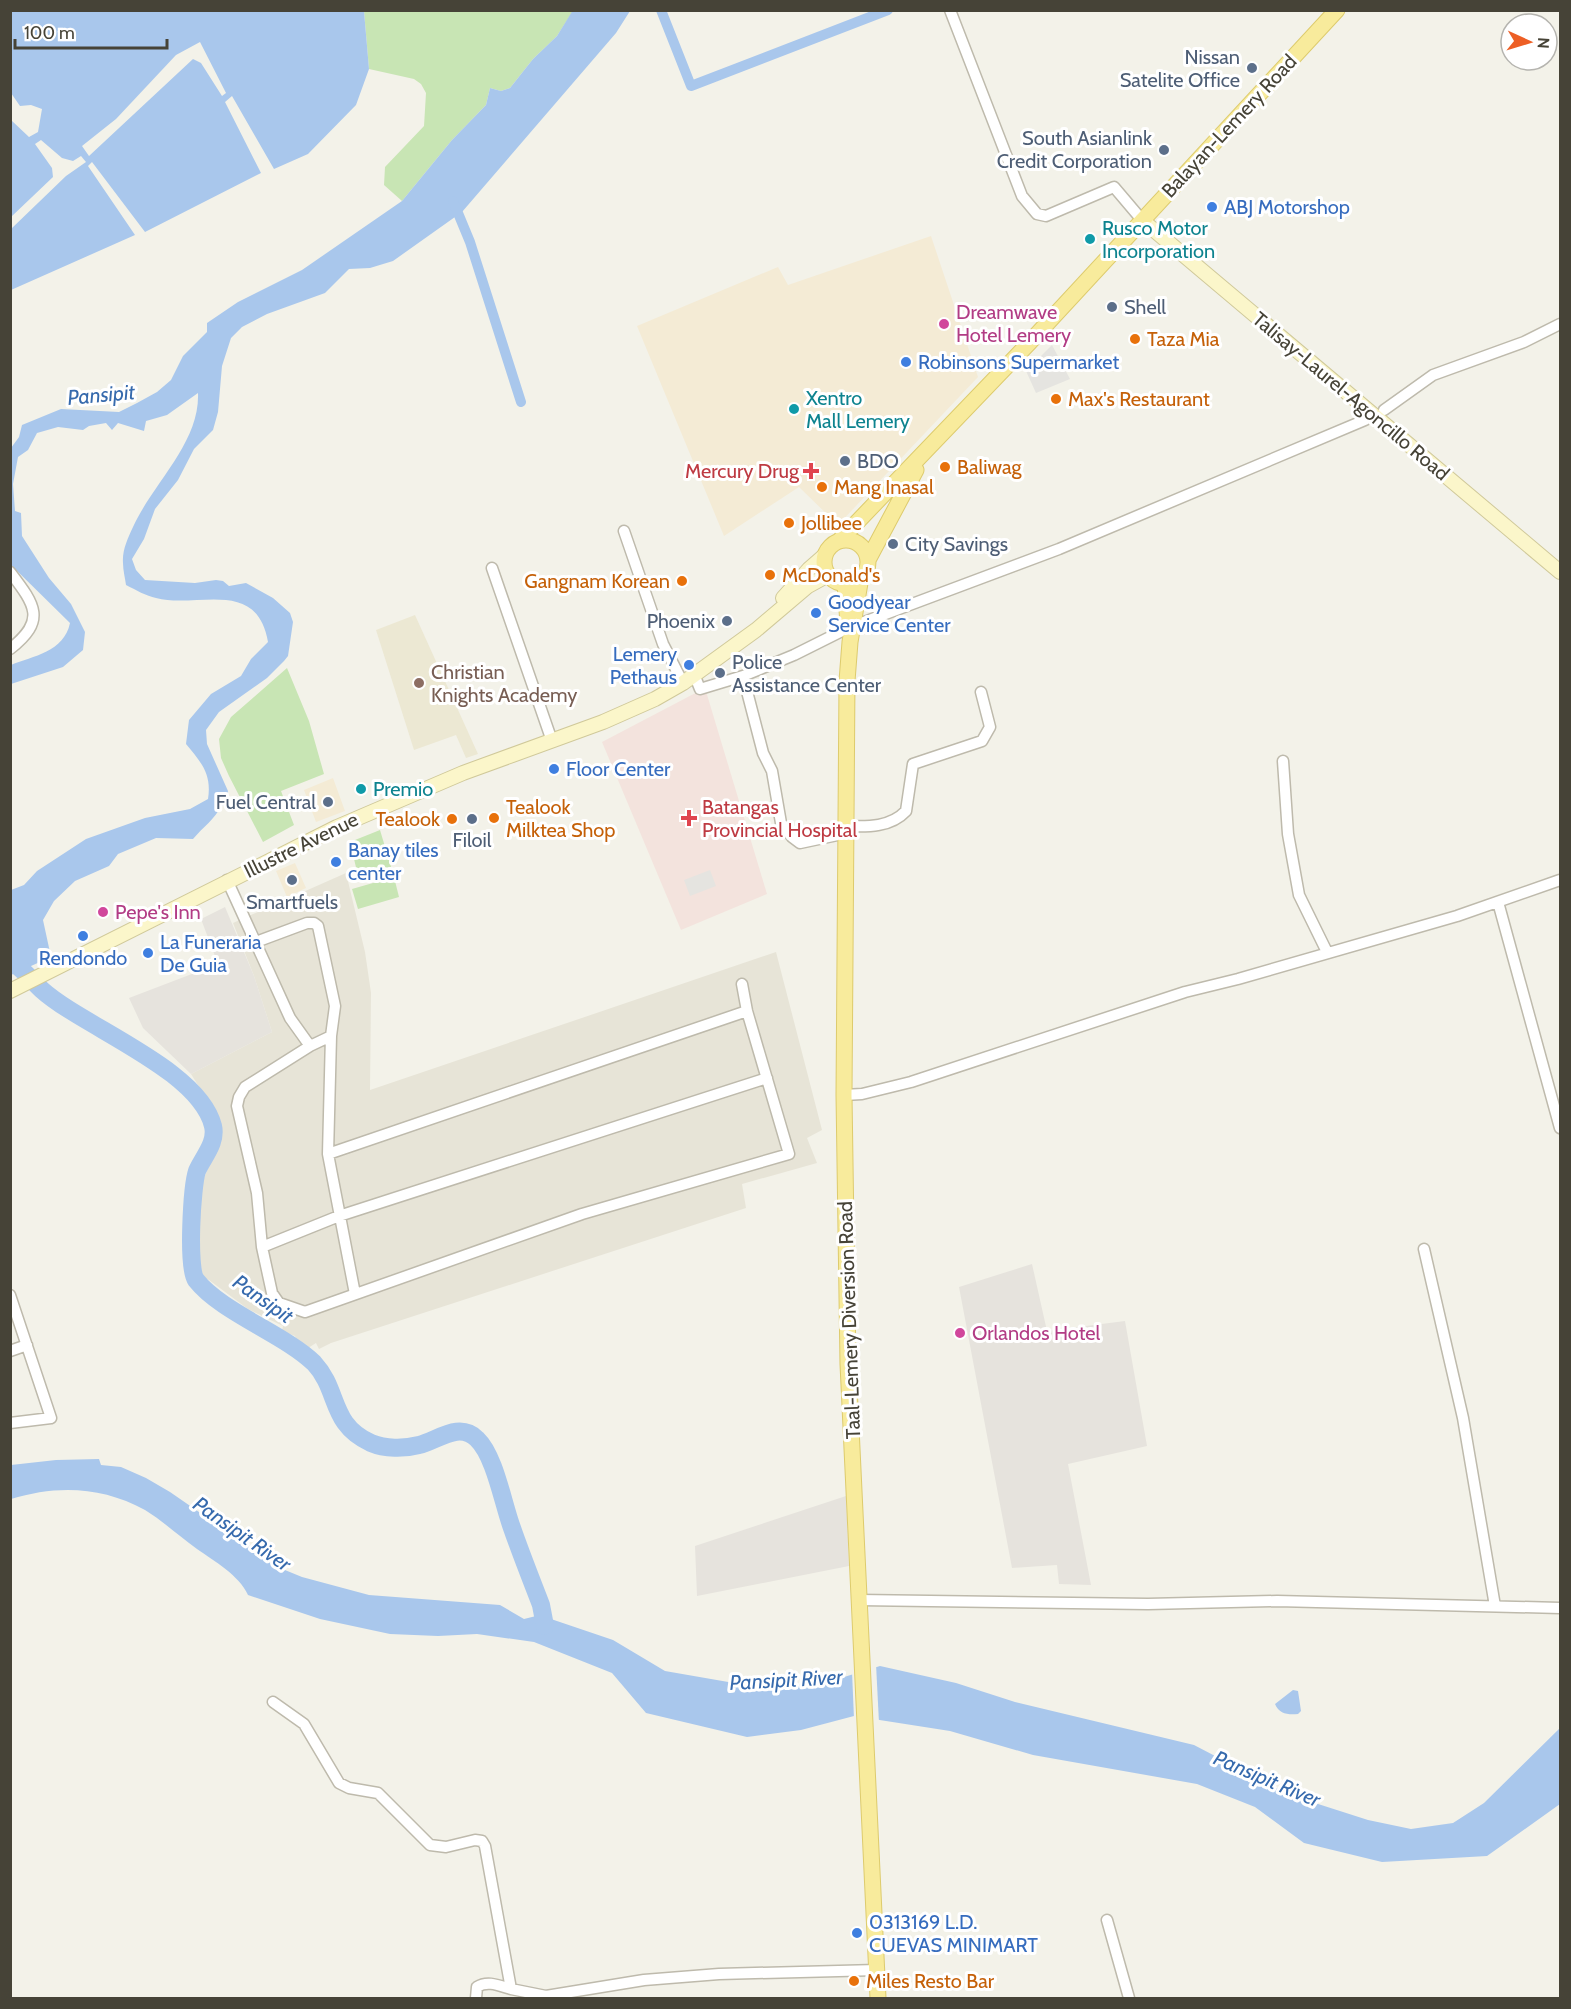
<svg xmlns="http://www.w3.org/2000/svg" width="1571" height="2009" font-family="Cabin,sans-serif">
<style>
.residential{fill:#e7e4d7}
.commercial{fill:#f4ebd5}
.industrial{fill:#e6e3dd}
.education{fill:#ece8d3}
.medical{fill:#f3e3dd}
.green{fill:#c8e5b4}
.parking{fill:#e5e4e0}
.water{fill:#a9c7ec;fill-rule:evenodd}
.pier{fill:#f3f2e9}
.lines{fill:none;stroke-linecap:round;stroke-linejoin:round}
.canal{stroke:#a9c7ec;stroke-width:10}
.river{stroke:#a9c7ec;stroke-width:18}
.street-casing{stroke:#bebaac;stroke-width:13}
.secondary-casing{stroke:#d0c99a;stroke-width:16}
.primary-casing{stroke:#ddcb6d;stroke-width:17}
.street{stroke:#fff;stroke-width:10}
.secondary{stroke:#fbf6ca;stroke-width:14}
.primary{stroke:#f8eb9c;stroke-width:15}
.service-dot{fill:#5c6f8a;stroke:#fff;stroke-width:2}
.shop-dot{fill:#3f7fe0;stroke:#fff;stroke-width:2}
.culture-dot{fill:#0f9aa8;stroke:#fff;stroke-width:2}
.hotel-dot{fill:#d1479c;stroke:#fff;stroke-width:2}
.food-dot{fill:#e8710a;stroke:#fff;stroke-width:2}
.health-dot{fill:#e0444e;stroke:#fff;stroke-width:2}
.education-dot{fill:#8d6e63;stroke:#fff;stroke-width:2}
.labels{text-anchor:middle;stroke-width:6;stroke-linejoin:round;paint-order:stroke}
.service-label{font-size:20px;fill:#4e5e75;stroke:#fff;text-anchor:end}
.street-label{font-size:20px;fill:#464337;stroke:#fff}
.shop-label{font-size:20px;fill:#366cbe;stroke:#fff;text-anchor:start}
.culture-label{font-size:20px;fill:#0d838f;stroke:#fff;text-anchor:start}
.hotel-label{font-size:20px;fill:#b23c85;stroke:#fff;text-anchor:start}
.food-label{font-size:20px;fill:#c56008;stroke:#fff;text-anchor:start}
.health-label{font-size:20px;fill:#be3a42;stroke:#fff;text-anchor:end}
.education-label{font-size:20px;fill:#785e54;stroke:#fff;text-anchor:start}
.water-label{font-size:21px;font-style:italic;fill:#366aad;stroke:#fff}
</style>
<rect width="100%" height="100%" fill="#f3f2e9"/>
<path class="residential" d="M346,873L365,952L371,993L370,1090L776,952L822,1130L807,1138L817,1163L742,1184L746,1208L331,1343L319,1349L316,1343L305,1350L300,1349L295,1336L282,1331L283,1326L248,1309L209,1280L203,1278L197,1255L200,1195L203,1180L217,1148L220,1125L216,1114L191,1074L272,1032L254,976L233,923Z"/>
<path class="commercial" d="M931,236L978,377L838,525L799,487L724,536L637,326L778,267L788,285Z
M333,778L345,811L316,822L304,790Z
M295,863L306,888L287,897L276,871Z"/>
<path class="industrial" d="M225,907L254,976L272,1032L191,1074L143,1028L129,998L218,964L201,919Z
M1032,1264L1047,1331L1125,1321L1147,1446L1068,1464L1091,1585L1059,1584L1057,1565L1012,1568L959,1287Z
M846,1496L849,1566L697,1596L695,1546Z"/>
<path class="education" d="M415,615L478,754L466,758L456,735L414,750L376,630Z"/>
<path class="medical" d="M705,688L767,894L681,930L602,742Z"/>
<path class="green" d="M364,11H573L557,36L533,59L510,88L501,91L490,88L486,105L452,140L402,201L384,185L385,167L424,126L426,93L421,84L414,79L369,69Z
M287,668L309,721L324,774L281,791L294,825L263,842L229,776L221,758L219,739L231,717Z
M380,830L392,870L359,880L350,842Z
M394,877L399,897L358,909L352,889Z"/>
<path class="parking" d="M1052,345L1070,379L1036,393L1026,371Z
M710,870L716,886L690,896L684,880Z"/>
<path class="water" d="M11,10L364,11L369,69L356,105L308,154L274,169L232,96L225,102L261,173L145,232L92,162L88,166L135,235L11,290V229L66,176L86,162L81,156L73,161L62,158L41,140L35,144L52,168L53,177L11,217V120L29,137L38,132L42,109L31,105L20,106L11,93ZM200,42L226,93L222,96L201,63L193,59L89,156L82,146L116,119L176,55Z
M573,10L630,11L616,33L462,212L393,261L370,268L349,269L325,293L267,314L242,327L231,338L222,366L218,412L213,430L194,449L178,480L155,509L144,539L132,559L136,570L145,580L195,583L216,580L223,581L229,586L246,583L273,598L290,613L293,622L288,656L284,661L267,678L219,712L206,730L207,744L228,791L226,806H221C215,819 203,827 193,839L156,838L118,854L109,866L75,881L54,901L43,920L51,957L11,975V890L24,885L37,871L86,839L145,818L190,809L208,799C212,774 201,762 186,744L189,720L211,694L241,676L251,659L268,642C257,577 196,609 156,598C146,596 136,590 126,585C125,578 123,570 123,563C122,550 128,538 133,527C153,483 200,443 198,393L167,415L146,421L144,431L118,423L112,430L106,423L89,426L83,430L58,427L37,433L28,450L18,457L13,484L15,511L21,513L22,536L49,578L71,604L85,632L83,650L63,667L11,684V665C33,656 64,652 70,623L11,565V448L19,437L22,425L61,409L119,412L137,403L157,392L171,380L183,356L207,332V323L238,302L302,270L402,201L452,140L486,105L490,88L501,91L510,88L533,59L557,36Z
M99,1459L101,1465L121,1467L146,1478L170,1492L280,1568L302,1577L369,1595L500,1605L524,1619L536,1616L548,1608L551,1619L613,1640L665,1671L734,1683L777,1687L831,1681L880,1666L956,1683L1015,1702L1194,1745L1290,1795L1368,1820L1411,1829L1453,1823L1484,1803L1560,1728V1804L1487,1856L1382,1862L1304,1843L1255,1807L1197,1784L1033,1755L950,1731L854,1716L801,1730L747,1737L646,1713L612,1673L534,1642L477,1634L438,1636L390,1634L320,1619L248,1595C239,1575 214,1561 197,1549C180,1537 163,1521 145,1510C102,1486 56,1485 11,1499V1465L56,1460Z
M1293,1690L1298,1691L1301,1711L1298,1714C1288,1715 1279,1714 1275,1704Z"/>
<path class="pier" d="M876,1664L879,1723L854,1719L852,1671Z"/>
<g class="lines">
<path class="canal" d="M661,10L691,86L888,10
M453,201L470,242L521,402"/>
<path class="river" d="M10,961C24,969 31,980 42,990C83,1027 199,1069 213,1126C217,1143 203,1157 197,1171C192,1186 187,1268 196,1280C221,1312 284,1334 314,1363C340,1391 329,1424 371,1443C385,1449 404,1449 419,1445C437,1441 459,1421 477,1439C495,1456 503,1504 512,1528C521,1554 531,1579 541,1605L545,1626"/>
<g class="street-casing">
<path id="street" d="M950,10L1022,196L1037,214L1046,216L1114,187L1142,220
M1384,410L1433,375L1524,342L1560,324
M624,531L663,644L683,683
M492,568L552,741
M10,572C35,605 47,620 10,649
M694,674L700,689L743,676L763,753L772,771L781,823L792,837L800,843L847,833
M743,676L794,655L848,628L1059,549L1365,420
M1283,761L1288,834L1299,895L1327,952
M848,826C868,827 891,827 906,811L913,764L982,741L990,727L981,692
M227,880L290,1018L310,1046L331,1036L335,1006L318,926L314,923H307L256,942
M1498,902L1560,1128
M331,1036L328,1154L355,1294
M310,1046L245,1087L239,1097L237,1106L257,1193L262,1247L272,1293L279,1303L305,1312L582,1214L789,1154L747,1011L742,984
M844,1095L862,1094L911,1082L1185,992L1238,979L1457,916L1560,880
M328,1154L747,1011
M262,1247L339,1216L767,1078
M1424,1249L1463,1418L1495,1606
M10,1295L51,1418L10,1423
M10,1351L27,1345
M859,1600L1148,1604L1277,1601L1560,1608
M273,1702L304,1724L339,1783L349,1788L378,1793L430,1845L446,1847L475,1840L482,1841L485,1846L511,1989L546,1996L644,1980L719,1974L877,1970
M1107,1920L1129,1998
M476,1998L477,1987C488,1980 500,1986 511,1989"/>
</g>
<g class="secondary-casing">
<path id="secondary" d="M1142,220L1560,572
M783,598L809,569L825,555
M10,991L337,827L463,773L603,722L655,699L683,683L756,630L808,586L828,575"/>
</g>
<g class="primary-casing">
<path id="primary" d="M824 562a22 22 0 1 1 44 0a22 22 0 1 1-44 0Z
M839,541L1029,343L1337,10
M868,560L916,470
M861,577L850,642L847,681L844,1095L848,1364L878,1998
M845,584L848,623"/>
</g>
<use href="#street" class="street"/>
<use href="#secondary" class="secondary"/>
<use href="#primary" class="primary"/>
</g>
<g class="service-dot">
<circle cx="1252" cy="68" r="6"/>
<circle cx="1164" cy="150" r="6"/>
<circle cx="1112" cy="307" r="6"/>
<circle cx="845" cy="461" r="6"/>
<circle cx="893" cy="544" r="6"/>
<circle cx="727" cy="621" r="6"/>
<circle cx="720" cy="673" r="6"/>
<circle cx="328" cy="802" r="6"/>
<circle cx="472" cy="819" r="6"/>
<circle cx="292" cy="880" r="6"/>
</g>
<g class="shop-dot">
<circle cx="1212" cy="207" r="6"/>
<circle cx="906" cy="362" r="6"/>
<circle cx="816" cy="613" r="6"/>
<circle cx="689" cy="665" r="6"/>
<circle cx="554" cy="769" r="6"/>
<circle cx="336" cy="862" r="6"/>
<circle cx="83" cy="936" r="6"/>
<circle cx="148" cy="953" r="6"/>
<circle cx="857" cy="1933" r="6"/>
</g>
<g class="culture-dot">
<circle cx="1090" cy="239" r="6"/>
<circle cx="794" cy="409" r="6"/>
<circle cx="361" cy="789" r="6"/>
</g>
<g class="hotel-dot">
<circle cx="944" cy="324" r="6"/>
<circle cx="103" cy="912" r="6"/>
<circle cx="960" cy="1333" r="6"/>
</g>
<g class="food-dot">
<circle cx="1135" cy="339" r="6"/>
<circle cx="1056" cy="399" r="6"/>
<circle cx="945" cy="467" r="6"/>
<circle cx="822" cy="487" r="6"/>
<circle cx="789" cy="523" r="6"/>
<circle cx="770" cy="575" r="6"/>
<circle cx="682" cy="581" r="6"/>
<circle cx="494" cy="818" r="6"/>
<circle cx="452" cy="819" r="6"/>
<circle cx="854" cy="1981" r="6"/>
</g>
<g class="health-dot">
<path d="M808 462h6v6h6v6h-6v6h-6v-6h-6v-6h6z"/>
<path d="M686 809h6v6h6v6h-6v6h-6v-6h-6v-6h6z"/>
</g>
<circle class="education-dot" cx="419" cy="683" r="6"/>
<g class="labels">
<g class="service-label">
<text x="1240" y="64">Nissan<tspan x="1240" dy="23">Satelite Office</tspan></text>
<text x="1152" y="145">South Asianlink<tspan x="1152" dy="23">Credit Corporation</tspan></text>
<text x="1124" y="314" text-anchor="start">Shell</text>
<text x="857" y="468" text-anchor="start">BDO</text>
<text x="905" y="551" text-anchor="start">City Savings</text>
<text x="715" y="628">Phoenix</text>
<text x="732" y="669" text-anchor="start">Police<tspan x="732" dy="23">Assistance Center</tspan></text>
<text x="316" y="809">Fuel Central</text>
<text x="472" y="847" text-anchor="middle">Filoil</text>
<text x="292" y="909" text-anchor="middle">Smartfuels</text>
</g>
<g class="street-label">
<text transform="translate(1229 126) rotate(-47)" y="7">Balayan-Lemery Road</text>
<text transform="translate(1351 396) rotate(40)" y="7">Talisay-Laurel-Agoncillo Road</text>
<text transform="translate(301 845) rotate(-26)" y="7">Illustre Avenue</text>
<text transform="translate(849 1320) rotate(-92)" y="7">Taal-Lemery Diversion Road</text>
</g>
<g class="shop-label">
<text x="1224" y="214">ABJ Motorshop</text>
<text x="918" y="369">Robinsons Supermarket</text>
<text x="828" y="609">Goodyear<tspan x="828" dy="23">Service Center</tspan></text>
<text x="677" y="661" text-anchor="end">Lemery<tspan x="677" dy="23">Pethaus</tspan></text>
<text x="566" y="776">Floor Center</text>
<text x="348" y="857">Banay tiles<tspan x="348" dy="23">center</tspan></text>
<text x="160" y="949">La Funeraria<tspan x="160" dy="23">De Guia</tspan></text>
<text x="83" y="965" text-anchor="middle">Rendondo</text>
<text x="869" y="1929">0313169 L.D.<tspan x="869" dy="23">CUEVAS MINIMART</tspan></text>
</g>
<g class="culture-label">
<text x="1102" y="235">Rusco Motor<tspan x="1102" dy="23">Incorporation</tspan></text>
<text x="806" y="405">Xentro<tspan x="806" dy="23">Mall Lemery</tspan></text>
<text x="373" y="796">Premio</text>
</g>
<g class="hotel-label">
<text x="956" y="319">Dreamwave<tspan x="956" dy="23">Hotel Lemery</tspan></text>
<text x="115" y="919">Pepe's Inn</text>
<text x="972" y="1340">Orlandos Hotel</text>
</g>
<g class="food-label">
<text x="1147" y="346">Taza Mia</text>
<text x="1068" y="406">Max's Restaurant</text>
<text x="957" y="474">Baliwag</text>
<text x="834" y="494">Mang Inasal</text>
<text x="801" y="530">Jollibee</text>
<text x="782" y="582">McDonald's</text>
<text x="670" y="588" text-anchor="end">Gangnam Korean</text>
<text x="506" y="814">Tealook<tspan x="506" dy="23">Milktea Shop</tspan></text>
<text x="440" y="826" text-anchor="end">Tealook</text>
<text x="866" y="1988">Miles Resto Bar</text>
</g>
<g class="health-label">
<text x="799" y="478">Mercury Drug</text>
<text x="702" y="814" text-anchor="start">Batangas<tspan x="702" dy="23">Provincial Hospital</tspan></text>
</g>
<g class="education-label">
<text x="431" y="679">Christian<tspan x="431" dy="23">Knights Academy</tspan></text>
</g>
<g class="water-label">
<text transform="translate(101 395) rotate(-5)" y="7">Pansipit</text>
<text transform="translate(263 1299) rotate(35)" y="7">Pansipit</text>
<text transform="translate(242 1534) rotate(35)" y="7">Pansipit River</text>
<text transform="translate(786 1680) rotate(-3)" y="7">Pansipit River</text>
<text transform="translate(1267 1779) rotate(23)" y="7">Pansipit River</text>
</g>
</g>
<rect width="1571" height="2009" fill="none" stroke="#464337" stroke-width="24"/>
<g transform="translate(1529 42) rotate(94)"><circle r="28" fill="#ffffff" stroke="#b5b4af" stroke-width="1.5"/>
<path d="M0-4.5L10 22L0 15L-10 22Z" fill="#ed5f25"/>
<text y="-9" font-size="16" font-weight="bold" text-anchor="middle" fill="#464337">N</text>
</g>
<path d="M15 39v9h152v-9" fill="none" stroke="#464337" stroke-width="3"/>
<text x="24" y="39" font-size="18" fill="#464337" stroke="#ffffff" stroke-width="4.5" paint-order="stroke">100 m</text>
</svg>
